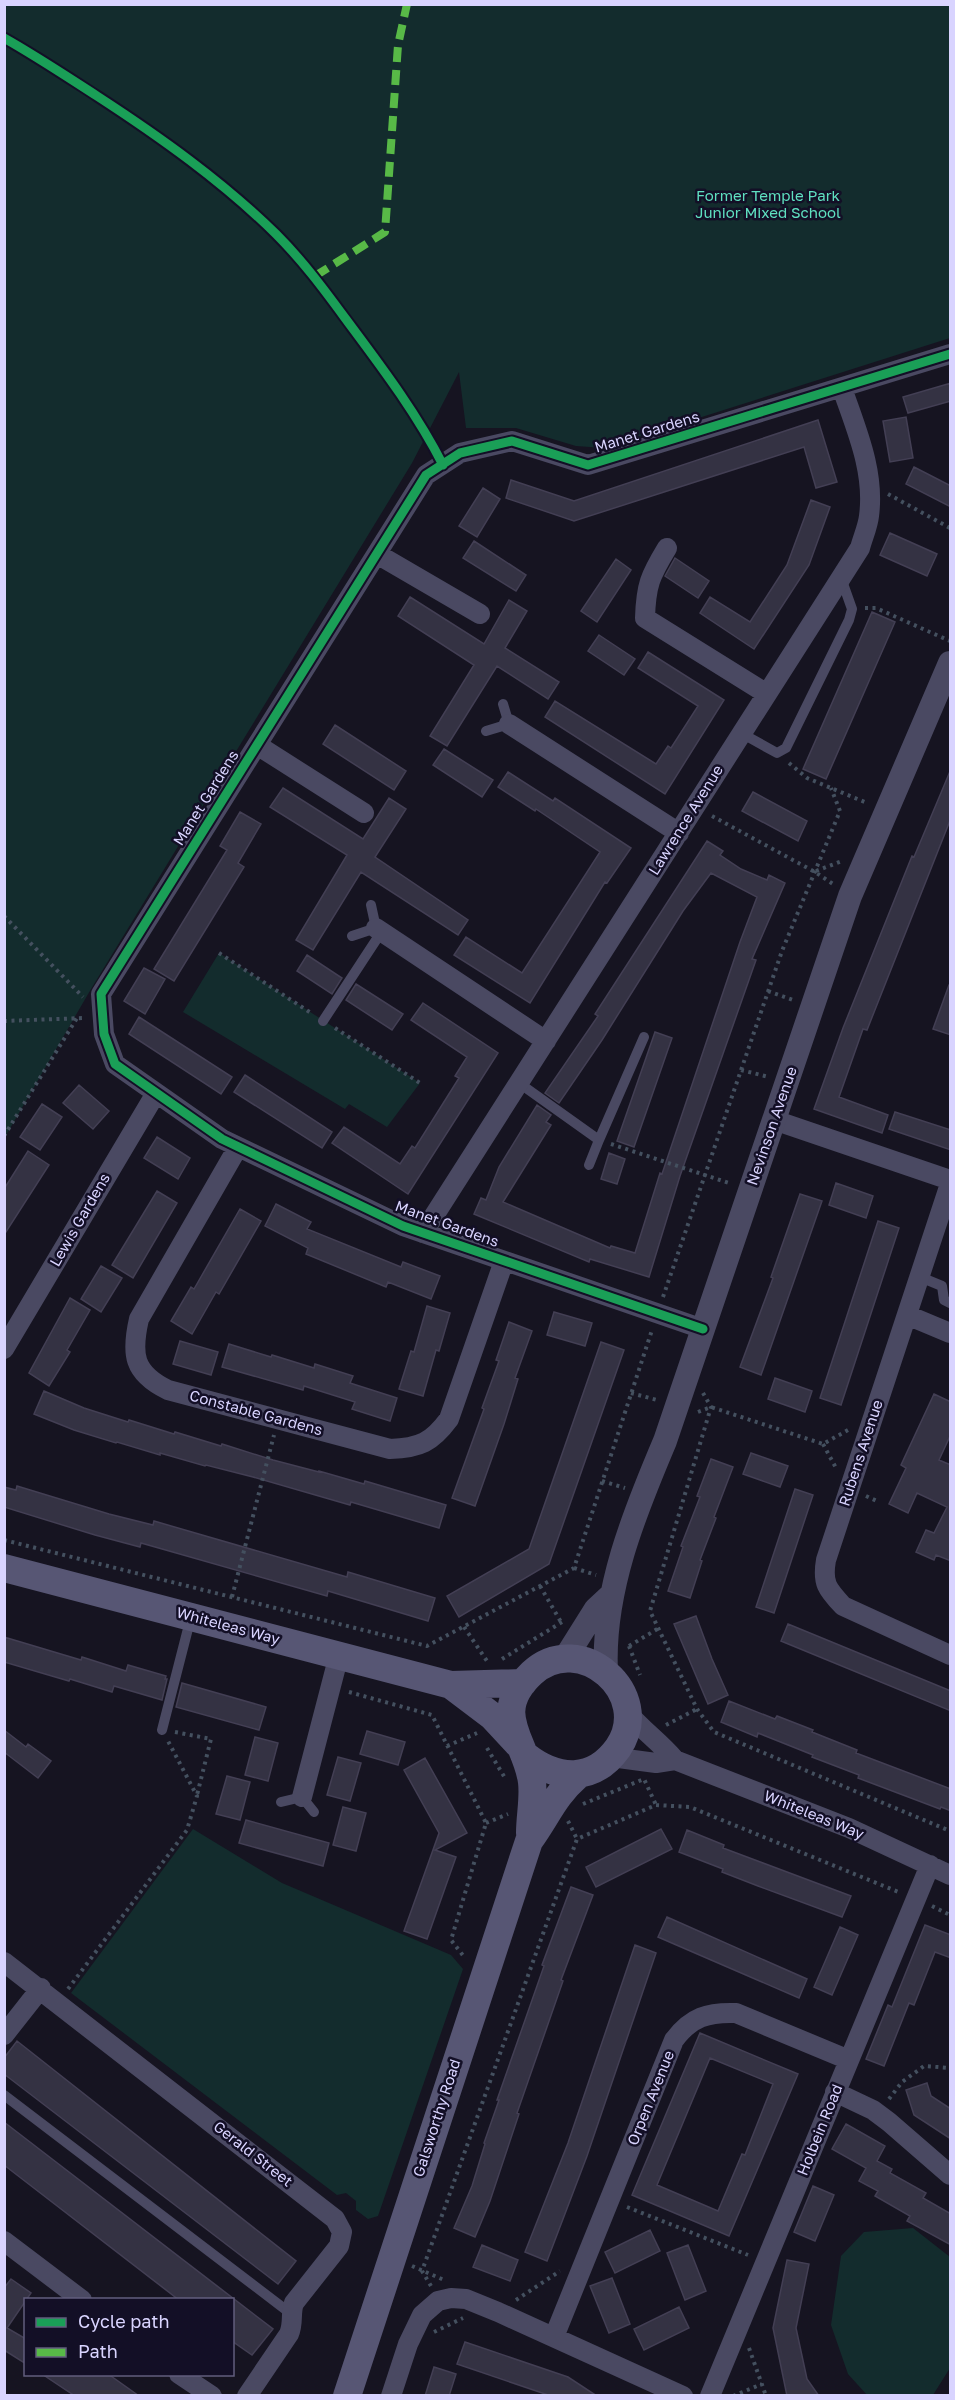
<svg xmlns="http://www.w3.org/2000/svg" width="955" height="2400" font-family="'Golos Text',sans-serif">
<style>
.green{fill:#132c2d}
.building{fill:#343243;stroke:#433f54;stroke-width:1.5;fill-rule:evenodd}
.lines{fill:none;stroke-linecap:round;stroke-linejoin:round}
.path{stroke:#44505f;stroke-width:4;stroke-dasharray:3 4.5;stroke-linecap:butt}
.service{stroke:#4a4962;stroke-width:10}
.minor{stroke:#4a4962;stroke-width:20}
.tertiary{stroke:#4a4962;stroke-width:24}
.secondary{stroke:#575674;stroke-width:28}
.quiet{stroke:#58b947;stroke-width:8;stroke-dasharray:15 8;stroke-linecap:butt}
.cycleway-casing{stroke:#130f26;stroke-width:13}
.cycleway{stroke:#1a9f57;stroke-width:9}
.labels{text-anchor:middle;stroke-width:5;stroke-linejoin:round;paint-order:stroke}
.park-label{font-size:15px;fill:#5fe0c0;stroke:#130f26}
.street-label{font-size:15px;fill:#d9d4ff;stroke:#130f26}
</style>
<rect width="100%" height="100%" fill="#161421"/>
<path class="green" d="M5,4L950,5V338L604,448L576,446L516,428H466L459,372L412,463L91,989L5,1137Z
M219,953L420,1083L387,1127L349,1104L345,1109L183,1012Z
M193,1829L282,1883L451,1955L463,1969L378,2216L368,2219L356,2210V2201L346,2193L337,2195L71,1993Z
M913,2228L950,2257V2368L933,2395H867L848,2374L831,2325L841,2256L864,2232Z"/>
<path class="building" d="M951,383V401L908,413L903,397Z
M906,417L913,458L890,462L883,421Z
M818,420L837,482L816,488L804,447L574,521L506,498L511,480L574,501Z
M914,467L951,486V507L906,484Z
M483,488L500,499L477,537L459,526Z
M811,500L830,507L809,565L754,649L700,613L710,597L750,622L787,565Z
M890,533L937,554L927,576L880,555Z
M474,541L526,575L516,591L463,558Z
M675,558L709,581L698,598L665,576Z
M616,559L631,570L597,622L581,611Z
M410,597L484,644L509,600L527,611L505,648L559,682L548,699L497,666L447,746L430,736L474,665L398,616Z
M872,612L895,622L826,779L803,769Z
M599,635L635,659L624,675L588,651Z
M648,652L724,700L665,794L545,717L555,701L656,764L668,746L671,748L698,706L638,668Z
M335,725L406,771L394,790L323,744Z
M444,749L493,780L482,797L433,765Z
M951,769V818L867,1030L863,1029L839,1097L888,1115L882,1133L814,1109L843,1028L912,856L914,857Z
M508,772L553,801L555,798L631,848L607,883L605,882L530,1003L454,955L466,937L522,973L600,852L536,809L535,811L498,787Z
M283,788L363,839L389,798L406,809L375,857L468,920L458,935L361,872L313,950L296,940L347,855L270,807Z
M753,792L807,821L798,841L742,811Z
M240,812L261,824L238,863L244,867L174,981L154,969L227,850L220,846Z
M707,841L723,851L720,855L741,869L767,880L769,875L785,883L752,959L756,960L680,1176L649,1277L590,1259L589,1262L474,1214L481,1198L486,1200L499,1167L537,1105L551,1115L546,1122L551,1125L503,1202L610,1248L611,1246L635,1253L660,1173L662,1174L740,942L757,897L711,873L683,911L602,1040L559,1103L545,1093L598,1016L595,1014Z
M307,955L342,978L332,994L297,971Z
M144,968L165,979L145,1014L124,1001Z
M356,984L403,1014L392,1030L346,1000Z
M949,985H951V1035L933,1029Z
M423,1003L498,1053L408,1194L332,1143L344,1127L400,1164L412,1146L415,1148L459,1078L455,1076L467,1057L411,1020Z
M139,1017L232,1077L221,1094L129,1034Z
M655,1032L672,1038L634,1147L617,1141Z
M245,1075L332,1132L322,1148L234,1092Z
M79,1085L109,1111L93,1129L63,1103Z
M42,1104L62,1117L40,1150L20,1137Z
M895,1112L951,1130V1150L889,1129Z
M157,1137L190,1158L178,1179L144,1158Z
M28,1151L49,1165L4,1235V1189Z
M609,1153L625,1159L617,1184L601,1179Z
M836,1183L873,1196L866,1218L829,1205Z
M157,1191L177,1203L133,1278L112,1265Z
M800,1194L822,1201L761,1375L740,1367L773,1278L771,1277Z
M276,1204L311,1222L307,1229L401,1267L403,1262L440,1276L431,1299L388,1282L386,1287L306,1254L308,1248L265,1226Z
M240,1209L261,1221L219,1294L216,1292L192,1334L171,1321L191,1287L194,1289Z
M878,1221L899,1228L841,1405L820,1398Z
M101,1266L122,1278L101,1312L81,1299Z
M70,1298L90,1310L67,1350L70,1352L49,1386L29,1373Z
M427,1306L450,1313L439,1351L436,1350L423,1396L399,1389L411,1351L414,1352Z
M554,1312L592,1323L585,1346L547,1335Z
M509,1322L532,1331L515,1378L518,1379L504,1424L475,1506L452,1498L484,1409L482,1408L499,1361L496,1360Z
M180,1341L218,1352L211,1375L173,1364Z
M601,1342L624,1350L549,1564L459,1617L447,1596L529,1549Z
M229,1344L271,1357L272,1355L314,1368L315,1364L353,1376L350,1383L397,1398L390,1421L352,1409L355,1402L304,1386L303,1390L222,1367Z
M775,1378L812,1391L805,1412L768,1399Z
M44,1391L84,1408L128,1422L129,1420L174,1434L175,1432L221,1446L222,1444L273,1460L319,1472V1471L364,1484L365,1481L446,1505L439,1528L351,1502L350,1505L253,1477L206,1465L205,1466L160,1453V1455L117,1442L116,1443L74,1430L34,1414Z
M934,1394L951,1402V1434L939,1460L951,1465V1561L936,1555L934,1560L916,1552L926,1530L934,1533L947,1507L917,1493L908,1513L889,1504L906,1468L901,1465Z
M751,1453L788,1466L780,1487L743,1474Z
M711,1459L733,1467L714,1517L716,1518L700,1560L702,1561L690,1598L668,1591L683,1547L681,1546L700,1497L697,1496Z
M17,1486L109,1514L153,1525L154,1521L347,1577L348,1572L435,1598L428,1621L328,1591L327,1596L141,1543L140,1547L95,1535L4,1507V1487L16,1490Z
M795,1489L813,1495L774,1613L756,1607Z
M696,1616L712,1659L728,1695L708,1704L674,1624Z
M788,1624L951,1691V1711L781,1641Z
M4,1637L81,1660L82,1657L126,1671L128,1665L166,1676L165,1679H167L162,1700L114,1686L112,1692L70,1679L69,1681L4,1662Z
M182,1683L266,1707L259,1730L176,1707Z
M729,1701L775,1719L777,1716L813,1730L812,1732L857,1750L856,1753L951,1789V1811L941,1807L940,1809L858,1778L859,1775L812,1757L813,1755L758,1733L757,1737L721,1722Z
M4,1730L26,1747L28,1744L51,1761L38,1778L4,1752Z
M367,1731L405,1742L398,1765L360,1754Z
M255,1737L278,1743L268,1781L245,1775Z
M338,1757L361,1763L350,1801L327,1795Z
M425,1758L467,1833L435,1850L456,1857L427,1939L404,1931L439,1833L404,1770Z
M227,1776L250,1782L240,1820L216,1814Z
M343,1807L366,1813L356,1851L333,1845Z
M246,1820L329,1843L323,1866L239,1843Z
M661,1829L672,1849L596,1887L586,1867Z
M687,1830L724,1845L723,1848L851,1896L842,1917L758,1886L722,1872L723,1869L679,1852Z
M571,1887L593,1895L561,1980L563,1981L517,2113L519,2114L490,2201L475,2237L454,2228L472,2186L485,2144L484,2143L499,2100H497L544,1966L542,1965Z
M667,1917L807,1979L799,1998L658,1937Z
M925,1925L951,1935V1958L935,1952L914,2005L909,2003L884,2066L866,2059L888,2005L892,2007Z
M840,1927L858,1935L832,1995L814,1987Z
M635,1945L656,1953L587,2156L547,2261L525,2252L568,2143Z
M700,2033L798,2074L729,2236L632,2195ZM710,2058L773,2084L745,2155L742,2154L718,2211L657,2185Z
M17,2041L296,2261L278,2284L4,2074V2058Z
M927,2083L931,2096L951,2109V2139L914,2115L906,2090Z
M4,2122L273,2329L252,2355L232,2341V2300H179L4,2165Z
M846,2124L885,2146L877,2161L892,2169L890,2173L926,2193L923,2198L951,2214V2245L907,2221L910,2216L875,2196L878,2191L859,2181L866,2168L832,2149Z
M813,2186L834,2195L815,2241L794,2232Z
M650,2230L660,2251L615,2273L605,2252Z
M482,2245L518,2260L510,2281L473,2267Z
M688,2245L706,2291L685,2300L667,2253Z
M787,2260L809,2264L796,2328L807,2379L819,2396H787L773,2328Z
M612,2278L630,2324L609,2333L590,2286Z
M11,2279L31,2293L7,2328L26,2339V2364L4,2350V2288Z
M679,2307L689,2328L644,2350L634,2329Z
M465,2342L568,2377L597,2396H551L457,2364Z
M434,2367L456,2374L449,2396H425Z
M42,2374H108L139,2396H75Z"/>
<g class="lines">
<path class="path" d="M888,494L950,528
M865,608H876L950,641
M789,763L807,778L867,803
M712,816L815,872L833,884
M816,871L842,861
M4,916L83,997
M219,953L311,1013
M768,991L793,1000
M4,1021L84,1018
M335,1028L420,1083
M741,1070L769,1077
M4,1136L77,1018
M611,1144L732,1184
M663,1297L782,951L840,811L831,788
M631,1393L657,1400
M703,1393L711,1407L650,1611L697,1709L714,1732L950,1831
M698,1412L711,1407L823,1444L848,1430
M823,1444L836,1468
M602,1481L625,1488
M866,1496L879,1502
M4,1540L427,1646L574,1568L652,1330
M574,1568L596,1575
M540,1586L561,1622
M232,1597L274,1435
M464,1627L487,1661
M629,1646L640,1675
M629,1646L659,1628
M502,1659L562,1622
M349,1692L432,1715L486,1823L451,1940L465,1958
M666,1725L697,1709
M175,1732L211,1739L197,1795
M447,1746L477,1733
M487,1748L505,1778
M583,1804L644,1779L656,1805
M568,1821L577,1839
M486,1823L508,1814
M932,1906L950,1915
M68,1989L187,1830L197,1796L168,1741
M889,2099L902,2082L924,2066L950,2068
M627,2207L748,2255
M412,2266L444,2280
M431,2286L422,2271L577,1839L656,1805L690,1807L901,1893
M516,2300L560,2271
M434,2332L463,2318
M749,2348L766,2396
M733,2396L762,2384"/>
<path class="service" d="M486,731L509,724L503,704
M741,733L777,753L786,748L849,620L852,609L841,578
M352,936L376,928L371,905
M323,1021L382,931
M519,1083L599,1140L644,1037
M589,1165L599,1140
M920,1277L942,1286L944,1300L950,1303
M162,1730L191,1617
M281,1802L302,1797L314,1812
M4,2095L290,2313"/>
<path class="minor" d="M667,548C650,576 646,585 645,618L767,694
M377,554L480,614
M509,724L679,833
M257,745L364,813
M376,928L546,1041
M774,1120L950,1180
M238,1147L139,1319C131,1354 133,1373 168,1390L390,1449C420,1448 432,1442 449,1419L504,1261
M950,1184L826,1560C822,1583 827,1589 843,1606L950,1655
M423,1233L860,548C863,537 868,526 869,516C875,471 856,429 842,388
M907,1315L950,1333
M703,1329L403,1226L222,1139L115,1064L104,1034L101,994L426,475L460,453L512,441L588,465L950,354
M4,1349L156,1093
M627,1712C642,1730 660,1742 675,1760
M611,1757L656,1763L675,1760L849,1828L950,1875
M302,1797L339,1655
M4,1962L335,2219L342,2232L339,2246L294,2303C290,2314 294,2322 289,2334L247,2396
M4,2035L41,1988
M835,2092L873,2110L889,2122L950,2175
M4,2241L82,2300
M554,2337L674,2040C691,2017 708,2012 736,2013L849,2060
M179,2374L212,2396
M391,2396L408,2344L422,2315L438,2301L451,2298L466,2299L498,2312L683,2396
M710,2396L930,1865"/>
<path class="tertiary" d="M564,1660L596,1609L610,1596
M606,1672C602,1592 634,1514 665,1441L850,896L950,663"/>
<path class="secondary" d="M4,1568L451,1685L523,1683
M451,1685L492,1716L518,1744
M526,1756C557,1780 593,1783 618,1748C655,1694 580,1629 532,1673C488,1714 527,1741 532,1782C534,1799 530,1816 530,1833
M347,2396L529,1841C548,1815 553,1797 578,1775"/>
<path class="quiet" d="M315,276L385,232L398,45L407,4"/>
<g class="cycleway-casing">
<path id="cycleway" d="M4,38C36,56 66,76 97,96C160,137 222,181 276,234C302,260 323,288 345,318C380,365 416,412 443,465
M703,1329L403,1226L222,1139L115,1064L104,1034L101,994L426,475L460,453L512,441L588,465L950,354"/>
</g>
<use href="#cycleway" class="cycleway"/>
</g>
<g class="labels">
<g class="park-label">
<text x="768" y="201">Former Temple Park<tspan x="768" dy="17">Junior Mixed School</tspan></text>
</g>
<g class="street-label">
<text transform="translate(647 432) rotate(-17)" y="5">Manet Gardens</text>
<text transform="translate(206 798) rotate(-58)" y="5">Manet Gardens</text>
<text transform="translate(686 820) rotate(-58)" y="5">Lawrence Avenue</text>
<text transform="translate(772 1126) rotate(-71)" y="5">Nevinson Avenue</text>
<text transform="translate(80 1220) rotate(-60)" y="5">Lewis Gardens</text>
<text transform="translate(447 1224) rotate(20)" y="5">Manet Gardens</text>
<text transform="translate(256 1413) rotate(15)" y="5">Constable Gardens</text>
<text transform="translate(861 1453) rotate(-72)" y="5">Rubens Avenue</text>
<text transform="translate(228 1626) rotate(15)" y="5">Whiteleas Way</text>
<text transform="translate(814 1815) rotate(22)" y="5">Whiteleas Way</text>
<text transform="translate(651 2098) rotate(-68)" y="5">Orpen Avenue</text>
<text transform="translate(437 2118) rotate(-72)" y="5">Galsworthy Road</text>
<text transform="translate(820 2130) rotate(-68)" y="5">Holbein Road</text>
<text transform="translate(253 2154) rotate(38)" y="5">Gerald Street</text>
</g>
</g>
<rect width="955" height="2400" fill="none" stroke="#d9d4ff" stroke-width="12"/>
<rect x="24" y="2298" width="210" height="78" fill="#130f26" stroke="#625e7d" stroke-width="1.5"/>
<rect x="36" y="2318" width="30" height="9" fill="#1a9f57" stroke="#625e7d" stroke-width="1.5"/>
<text x="78" y="2328" font-size="18" fill="#d9d4ff">Cycle path</text>
<rect x="36" y="2348" width="30" height="9" fill="#58b947" stroke="#625e7d" stroke-width="1.5"/>
<text x="78" y="2358" font-size="18" fill="#d9d4ff">Path</text>
</svg>
